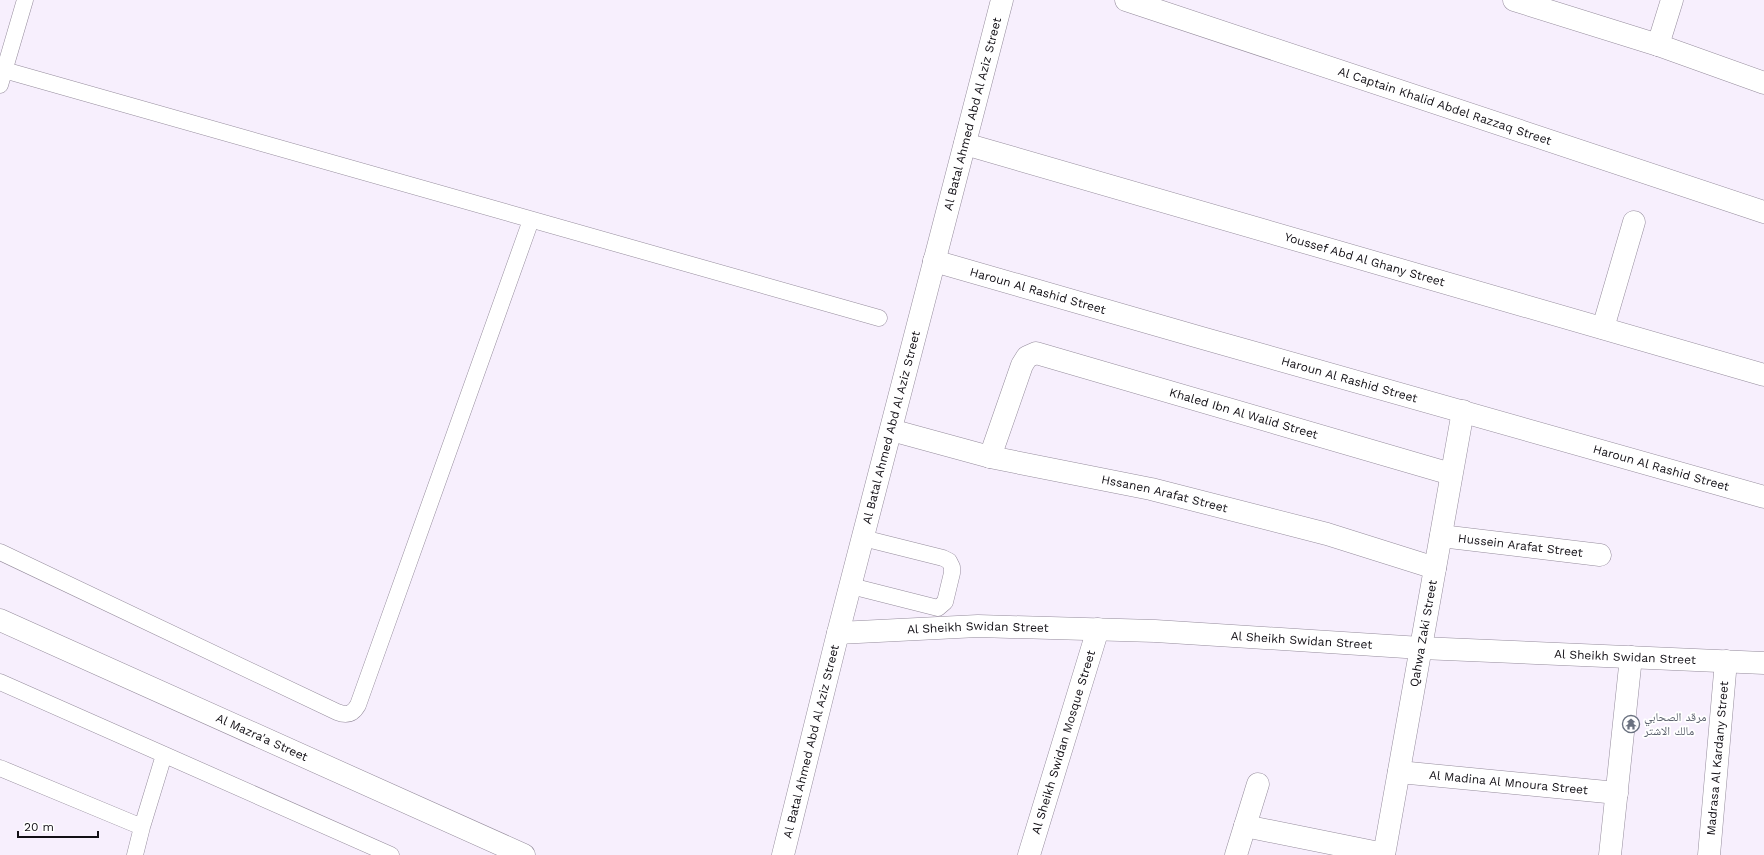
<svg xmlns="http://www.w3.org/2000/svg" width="1764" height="855" font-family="'Work Sans','Noto Naskh Arabic',sans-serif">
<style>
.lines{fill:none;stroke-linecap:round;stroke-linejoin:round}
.service-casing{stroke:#958c9c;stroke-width:17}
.minor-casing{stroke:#958c9c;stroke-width:23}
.secondary-casing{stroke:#958c9c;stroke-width:23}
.service{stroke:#fff;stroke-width:16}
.minor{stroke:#fff;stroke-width:22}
.secondary{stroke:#fff;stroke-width:22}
.labels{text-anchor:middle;stroke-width:3.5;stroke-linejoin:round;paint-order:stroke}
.street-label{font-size:12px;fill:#120f15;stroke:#fff}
.worship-label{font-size:12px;fill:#5b616d;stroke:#fff;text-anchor:start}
</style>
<rect width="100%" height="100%" fill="#f7effd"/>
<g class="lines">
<g class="service-casing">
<path id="service" d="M4,70L879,318
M0,85L25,0
M0,552L337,712C347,716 353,714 358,705L531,220
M851,586L938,608L945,602L952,573V567L949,561L943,558L863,538
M0,682L391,855
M0,768L142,827
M135,855L142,827L164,755"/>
</g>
<g class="minor-casing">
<g id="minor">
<path id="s1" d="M1126,0L1764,212"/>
<path d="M1514,0L1658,45L1764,83"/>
<path d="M1658,45L1672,0"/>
<path id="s2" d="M965,144L1764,375"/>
<path id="s3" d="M934,261L1202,338L1764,497"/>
<path d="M1603,328L1634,222"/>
<path id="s4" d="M891,430L990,457L1151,489L1327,534L1435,568"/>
<path id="s5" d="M990,457L1022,365L1027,357L1036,353L1451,474"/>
<path id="s6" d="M1441,536L1600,555"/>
<path id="s7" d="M0,620L524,855"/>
<path id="s8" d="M838,633L978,626L1155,631L1421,648L1764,663"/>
<path id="s9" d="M1399,772L1617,793"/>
<path d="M1245,826L1384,854"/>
<path id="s10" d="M1029,855L1098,629"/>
<path d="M1236,855L1258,784"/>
<path id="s11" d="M1384,855L1463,411"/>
<path d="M1610,855L1631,657"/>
<path id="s12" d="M1709,855L1726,661"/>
</g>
</g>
<g class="secondary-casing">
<g id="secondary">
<path id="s13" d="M783,855L838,633L1002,0"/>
</g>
</g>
<use href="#service" class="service"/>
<use href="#minor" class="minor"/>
<use href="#secondary" class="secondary"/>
</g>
<defs>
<g id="temple-ring" transform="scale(0.9)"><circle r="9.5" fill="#fff" stroke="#6b7280" stroke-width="1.5"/><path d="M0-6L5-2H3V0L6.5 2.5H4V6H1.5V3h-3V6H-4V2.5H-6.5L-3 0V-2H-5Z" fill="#6b7280"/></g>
</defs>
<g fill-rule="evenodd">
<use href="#temple-ring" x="1631" y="724"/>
</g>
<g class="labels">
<g class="street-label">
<text dy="4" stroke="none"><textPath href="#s1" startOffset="336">Al Captain Khalid Abdel Razzaq Street</textPath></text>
<text dy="4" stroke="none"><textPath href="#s13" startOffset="765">Al Batal Ahmed Abd Al Aziz Street</textPath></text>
<text dy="4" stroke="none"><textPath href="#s2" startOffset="416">Youssef Abd Al Ghany Street</textPath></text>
<text dy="4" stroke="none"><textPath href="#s3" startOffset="108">Haroun Al Rashid Street</textPath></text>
<text dy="4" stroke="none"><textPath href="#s3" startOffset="432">Haroun Al Rashid Street</textPath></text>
<text dy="4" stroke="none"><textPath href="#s5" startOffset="333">Khaled Ibn Al Walid Street</textPath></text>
<text dy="4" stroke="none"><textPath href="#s13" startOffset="441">Al Batal Ahmed Abd Al Aziz Street</textPath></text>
<text dy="4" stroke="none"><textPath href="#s3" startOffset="756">Haroun Al Rashid Street</textPath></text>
<text dy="4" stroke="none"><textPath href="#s4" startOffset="281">Hssanen Arafat Street</textPath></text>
<text dy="4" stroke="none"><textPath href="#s6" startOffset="80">Hussein Arafat Street</textPath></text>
<text dy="4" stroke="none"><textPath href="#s8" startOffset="140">Al Sheikh Swidan Street</textPath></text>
<text dy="4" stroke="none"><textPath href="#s11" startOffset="225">Qahwa Zaki Street</textPath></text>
<text dy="4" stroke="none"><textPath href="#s8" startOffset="464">Al Sheikh Swidan Street</textPath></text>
<text dy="4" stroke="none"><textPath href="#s8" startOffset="788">Al Sheikh Swidan Street</textPath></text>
<text dy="4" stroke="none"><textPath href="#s7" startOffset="287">Al Mazra'a Street</textPath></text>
<text dy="4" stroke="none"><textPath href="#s13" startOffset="117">Al Batal Ahmed Abd Al Aziz Street</textPath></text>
<text dy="4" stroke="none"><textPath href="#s10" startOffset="118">Al Sheikh Swidan Mosque Street</textPath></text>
<text dy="4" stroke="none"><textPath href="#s12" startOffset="97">Madrasa Al Kardany Street</textPath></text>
<text dy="4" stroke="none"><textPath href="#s9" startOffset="110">Al Madina Al Mnoura Street</textPath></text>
</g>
<g class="worship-label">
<text x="1644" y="721">مرقد الصحابي<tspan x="1644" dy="14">مالك الاشتر</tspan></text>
</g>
</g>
<path d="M18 831v6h80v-6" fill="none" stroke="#120f15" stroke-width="2"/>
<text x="24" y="831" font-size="12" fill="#120f15" stroke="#ffffff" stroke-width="3" paint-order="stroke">20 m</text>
</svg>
